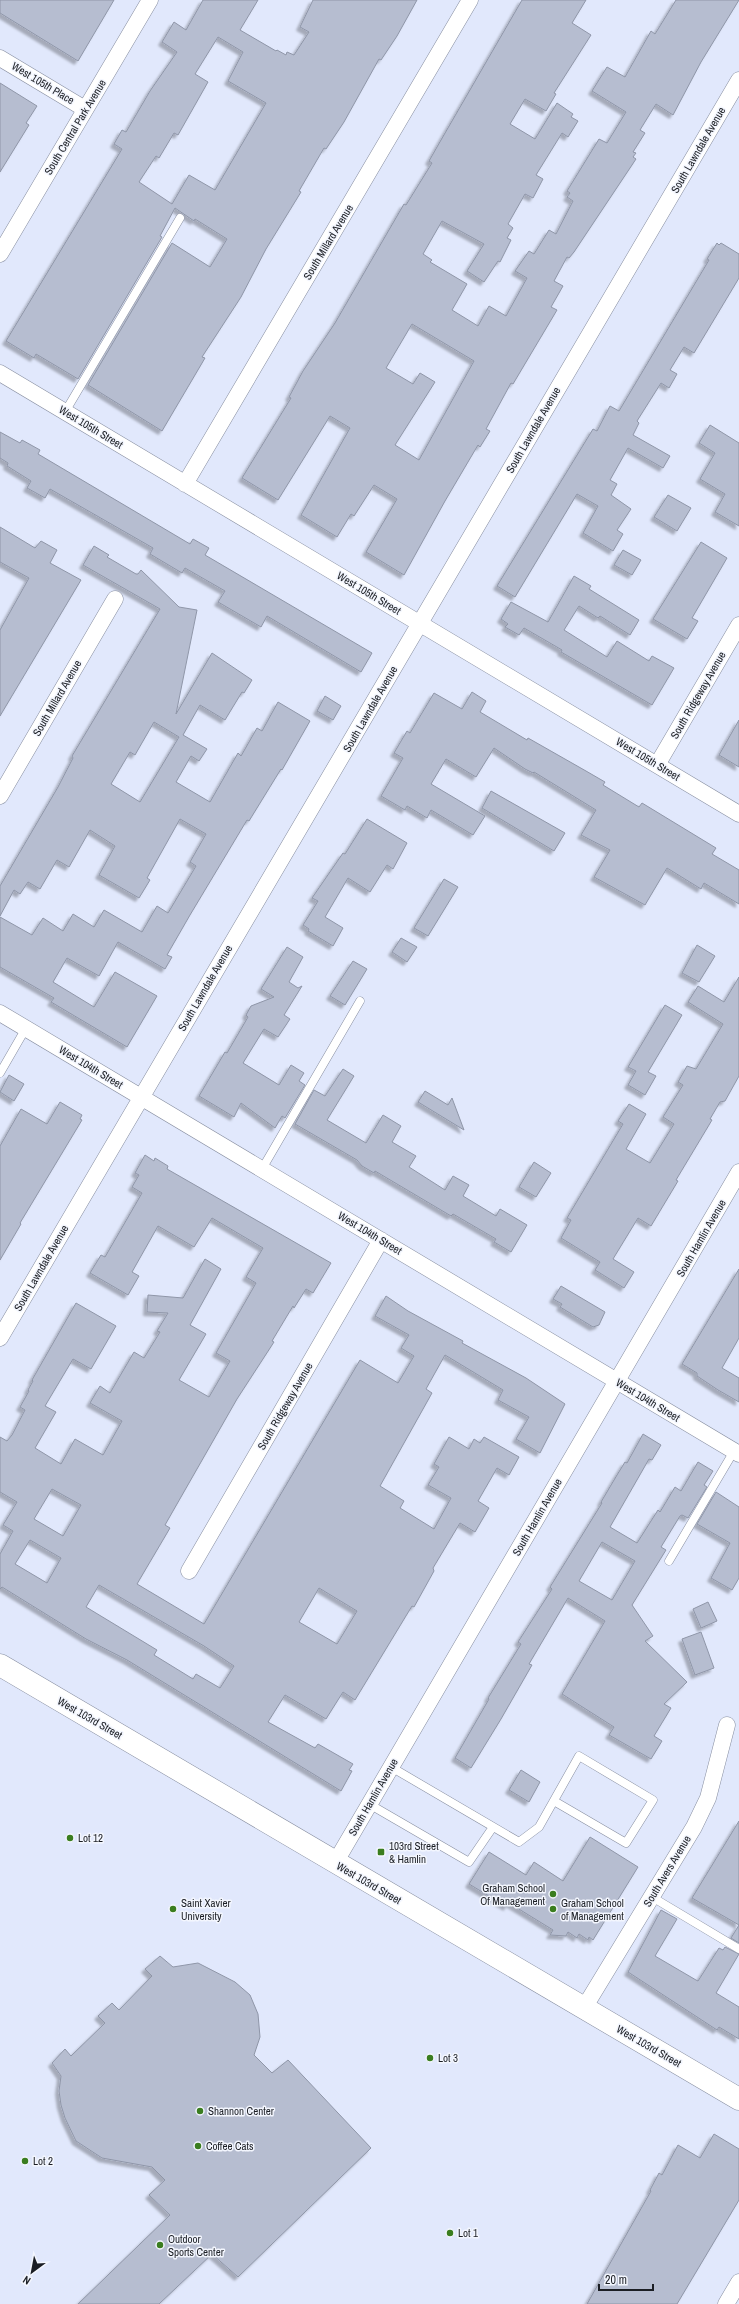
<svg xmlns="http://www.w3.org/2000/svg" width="739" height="2304" font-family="'Archivo Narrow',sans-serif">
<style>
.building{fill:#b6bdd0;stroke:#8f96a8;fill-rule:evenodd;filter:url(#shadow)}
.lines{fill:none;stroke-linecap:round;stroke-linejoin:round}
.lane-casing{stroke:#878ea0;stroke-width:9}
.street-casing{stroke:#878ea0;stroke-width:17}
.secondary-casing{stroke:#878ea0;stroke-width:23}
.lane{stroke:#fff;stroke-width:8}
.street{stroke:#fff;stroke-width:16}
.secondary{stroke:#fff;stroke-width:22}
.poi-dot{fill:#3a7d1f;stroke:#f3f6fe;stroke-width:1.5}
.labels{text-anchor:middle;stroke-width:3;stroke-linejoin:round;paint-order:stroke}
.street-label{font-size:11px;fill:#1b1e24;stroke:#f3f6fe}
.poi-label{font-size:11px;fill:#1b1e24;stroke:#f3f6fe;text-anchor:start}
</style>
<defs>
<filter id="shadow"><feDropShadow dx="-3.5" dy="3.5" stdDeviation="1" flood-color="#0004"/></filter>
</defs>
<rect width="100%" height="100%" fill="#e1e8fc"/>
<path class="building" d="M0,0H114L78,61L0,13Z
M203,0H258L240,30L276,51L277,50L286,55L287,52L294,55L309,32L300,27L313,0H417L397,36L381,60L379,59L344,122L326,149L324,148L299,191L301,192L266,249L241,297L202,357L205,358L162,431L88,385L172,243L210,267L227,239L195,219L194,221L175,208L160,236L162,237L78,379L36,354L34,358L6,341L122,149L114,144L122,130L126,132L150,91L177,52L162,42L174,22L186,30ZM218,37L243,52L228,81L266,103L215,190L189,175L172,204L139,182L156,156L159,158L174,133L178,135L208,82L195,74Z
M522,0H586L572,23L591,35L554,93L556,94L546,111L525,99L510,124L535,139L557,103L573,114L571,117L578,121L568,137L562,133L536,175L543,179L533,198L525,194L508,224L513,228L507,238L511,240L500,262L498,261L484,282L467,271L484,244L442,221L423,254L432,260L430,262L467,284L452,310L478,326L489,306L506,316L527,278L515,271L529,251L534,254L549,230L556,234L573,201L567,197L570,193L567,191L599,139L607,143L626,112L592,91L607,67L625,77L651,31L655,34L676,0H739L701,62L673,115L656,104L640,130L645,133L633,152L636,153L633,157L636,159L574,252L569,258L567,257L554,281L563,286L551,307L557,310L513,384L511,383L486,429L490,431L480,447L478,445L445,501L404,575L366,552L397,499L374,485L354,516L351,514L337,537L301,515L350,428L330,416L278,500L242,478L291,398L289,397L303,371L335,323L404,204L406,205L432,163L429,161L441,140ZM412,324L474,361L419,460L395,445L435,382L420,373L413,384L386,368Z
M0,83L37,106L26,123L29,125L0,172Z
M717,243L719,245L721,243L739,254V278L694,353L684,347L670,370L677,374L669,388L661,383L637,421L639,423L633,435L670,456L663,468L628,448L610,480L617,484L611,495L631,509L617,530L623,534L613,551L583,533L598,506L577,494L515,597L497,586L593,429L597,431L610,406L619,411L709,260L707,259Z
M710,425L739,443V526L715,512L725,494L700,479L715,453L699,443Z
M0,432L20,443L22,440L40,450L38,454L190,544L193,539L209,548L205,555L372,653L361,672L267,616L261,627L218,602L225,591L185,568L182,573L150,554L153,548L50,489L45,498L27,488L31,481L7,466L8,463L0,458Z
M668,495L691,508L677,531L654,517Z
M0,527L35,548L41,541L57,550L50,563L81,580L0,716V630L29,578L0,562Z
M701,542L727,558L692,618L698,621L687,639L653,619Z
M94,546L109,555L107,557L136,574H138L141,570L179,607L197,610L176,714L212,653L252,680L244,693L242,692L225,720L200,705L183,735L207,749L199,761L191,756L176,782L210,802L238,753L241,756L257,728L262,731L278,702L310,721L282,770L281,769L249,821L247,820L190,915L167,955L172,957L165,969L118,942L99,976L67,958L53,982L94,1007L115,972L157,996L127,1047L51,1002L54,998L0,967V917L32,935L43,918L63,931L73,914L94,927L104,910L142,932L157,906L168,913L196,866L190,862L206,834L180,819L147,878L150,880L139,898L99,875L115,846L90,830L69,867L57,860L40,889L28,882L20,894L14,890L0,916V886L58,787L73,758L72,756L160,609L83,565ZM154,722L179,737L140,802L111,784L130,752L135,755Z
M623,550L641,560L632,575L614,565Z
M574,576L591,586L589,589L639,620L630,635L600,616L598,618L579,606L564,630L607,657L617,641L649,661L652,656L674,668L652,705L561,652L562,650L524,628L519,635L505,627L508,624L501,619L511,602L548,622Z
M472,692L486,701L480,712L527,740L528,738L586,771L605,782L603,785L639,807L642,803L716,848L712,854L739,870V904L704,883L701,889L667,868L645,905L594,877L610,850L581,835L596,810L534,772L533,773L525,769L494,748L476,777L446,759L431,784L485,816L473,835L431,810L427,818L407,806L405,810L381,796L403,758L394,753L407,731L410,733L434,693L462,709Z
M325,696L341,706L333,720L317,711Z
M739,720V767L719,755Z
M491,791L565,833L554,851L482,808Z
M367,819L407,843L393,869L387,865L370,892L348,878L325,917L343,928L333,946L308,931L309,929L303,925L318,901L312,898L343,853L345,854Z
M444,879L458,887L428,936L414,928Z
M401,938L417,947L407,962L392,952Z
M697,945L715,956L699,982L682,973Z
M287,947L303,957L289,982L298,988L302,986L284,1015L290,1019L278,1037L264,1029L243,1063L279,1085L291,1065L304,1073L299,1081L305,1085L285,1118L282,1116L275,1128L241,1103L234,1117L199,1096L225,1052L227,1053L248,1017L246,1015L251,1006L274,997L261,989Z
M353,961L367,969L345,1005L330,996Z
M739,977V1076L725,1101L720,1102L710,1119L712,1120L676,1180L678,1181L651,1226L638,1218L613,1259L634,1272L624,1288L595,1270L600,1262L561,1238L571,1220L567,1218L623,1124L618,1121L629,1104L646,1114L626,1149L650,1163L674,1124L663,1117L683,1085L678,1082L687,1066L696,1069L723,1024L688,1002L698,986L724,1002Z
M665,1005L682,1015L648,1072L656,1076L645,1095L628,1085L636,1071L628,1067Z
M343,1069L354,1076L327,1120L366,1143L383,1115L401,1126L392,1142L416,1156L409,1167L445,1190L453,1176L469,1185L463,1196L496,1216L500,1209L527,1225L511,1252L494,1242L496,1239L453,1214L451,1216L375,1171L374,1173L362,1166L357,1160L295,1124L314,1090L325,1096Z
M9,1075L24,1084L14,1101L0,1092Z
M425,1091L448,1105L452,1098L464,1130L418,1102Z
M60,1102L82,1115L80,1119L82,1120L20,1223L21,1224L0,1260V1146L21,1109L47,1124Z
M145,1155L154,1161L155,1158L168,1166L167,1169L331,1263L313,1293L306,1289L294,1308L293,1306L272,1341L274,1342L237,1399L165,1525L170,1528L137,1584L179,1609L204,1624L360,1360L398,1383L414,1356L401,1348L409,1335L375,1316L386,1296L408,1311L463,1341L462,1343L526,1378L565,1404L540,1453L516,1439L529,1417L498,1400L503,1390L445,1355L426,1389L432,1393L380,1486L404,1501L400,1508L434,1529L451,1498L428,1485L439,1467L434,1464L449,1437L469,1449L474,1439L480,1443L484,1437L519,1457L509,1475L497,1468L478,1501L489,1508L475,1532L460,1523L433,1568L434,1571L414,1607L412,1606L355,1700L343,1692L326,1719L285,1695L268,1722L315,1748L318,1744L353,1764L349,1770L352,1771L341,1791L127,1660L86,1639L2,1587L0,1589V1554L13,1531L3,1525L17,1502L0,1492V1437L7,1441L12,1435L25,1410L20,1407L29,1391L28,1390L33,1381L32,1380L76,1303L116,1326L91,1369L73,1359L45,1406L56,1412L35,1448L61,1464L75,1439L103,1455L122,1421L90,1403L100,1386L110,1393L134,1352L144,1358L160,1332L157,1331L168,1313L147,1312L148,1295L183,1298L205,1259L221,1269L190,1325L206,1334L179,1380L209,1397L230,1361L216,1353L256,1283L246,1277L263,1248L212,1218L194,1247L158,1226L132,1272L139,1276L128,1295L90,1273L101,1255L105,1257L142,1193L132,1187L139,1175L135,1173ZM52,1489L81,1505L63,1536L34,1519ZM30,1540L61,1558L47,1583L15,1564ZM99,1585L204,1646L234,1666L220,1688L196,1674L193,1679L154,1655L157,1650L86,1607ZM319,1588L357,1611L337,1644L299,1622Z
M534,1162L551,1173L536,1197L519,1187Z
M739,1269V1338L722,1368L739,1378V1402L718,1390L697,1376V1373L682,1364Z
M561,1286L605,1312L599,1325L593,1327L560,1307L562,1304L553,1299Z
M643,1434L661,1445L652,1460L649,1459L610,1527L637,1543L658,1510L660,1512L675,1487L681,1491L698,1462L713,1471L704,1485L707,1487L688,1518L682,1515L680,1516L661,1547L666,1550L632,1605L653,1636L645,1641L687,1682L664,1704L671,1708L654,1736L662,1741L651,1759L609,1735L614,1727L562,1694L605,1621L568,1598L529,1664L532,1665L501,1719L471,1768L455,1758L489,1699L488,1698L521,1644L518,1642L552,1589L550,1587L602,1503L601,1502L617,1475L625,1462L627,1463ZM602,1542L635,1561L612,1600L579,1581Z
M716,1492L739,1507V1578L732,1590L711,1578L730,1543L697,1524Z
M708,1602L717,1621L701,1628L693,1609Z
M701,1632L714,1668L695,1675L682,1639Z
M521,1770L540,1782L529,1802L509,1790Z
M739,1821V1925L692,1898Z
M590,1837L638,1867L593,1940L589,1937L588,1940L579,1934L577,1938L568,1932L566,1936L550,1935L553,1930L509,1903L507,1907L469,1884L489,1852L526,1875L534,1862L563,1881Z
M661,1910L677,1919L655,1956L696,1980L698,1981L719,1948L723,1950L725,1947L739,1954L716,1993L739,2007V2039L719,2027L717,2030L628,1972Z
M739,1925V1943L731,1938Z
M160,1956L173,1967L198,1963L235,1982L250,1995L258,2014L260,2037L254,2055L272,2073L288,2060L371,2148L238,2277L212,2254L159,2304H78L170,2215L149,2195L165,2180L152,2167L102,2158L76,2141L65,2118L61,2105L59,2091L61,2076L52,2063L65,2049L71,2056L105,2023L98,2016L112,2003L119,2010L152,1976L145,1969Z
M714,2134L739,2149V2200L677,2304H587L651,2191L650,2190L659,2173L662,2175L678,2145L700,2158Z"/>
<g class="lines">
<g class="lane-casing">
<path id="lane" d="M65,412L180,218
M0,1073L26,1028
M262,1169L360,1001
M669,1561L734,1451
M391,1767L519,1842L539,1827L579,1756L653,1800L626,1843L554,1801
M369,1804L469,1862L493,1827
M652,1897L739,1949"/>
</g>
<g class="street-casing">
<path id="street" d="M0,58L85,109
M0,254L150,0
M0,373L739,814
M185,484L470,0
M657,765L739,625
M0,796L115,599
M0,1013L739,1454
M0,1338L739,80
M189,1571L381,1240
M335,1863L739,1172
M584,2008L694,1827L708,1798L727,1725
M726,2304L739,2282"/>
</g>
<g class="secondary-casing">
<path id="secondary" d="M0,1665L739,2099"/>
</g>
<use href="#lane" class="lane"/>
<use href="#street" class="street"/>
<use href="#secondary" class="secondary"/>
</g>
<g class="poi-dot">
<circle cx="70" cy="1838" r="4"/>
<rect x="377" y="1848" width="8" height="8" rx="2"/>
<circle cx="553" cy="1894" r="4"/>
<circle cx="173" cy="1909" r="4"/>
<circle cx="553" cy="1909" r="4"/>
<circle cx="430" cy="2058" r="4"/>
<circle cx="200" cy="2111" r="4"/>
<circle cx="198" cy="2146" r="4"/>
<circle cx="25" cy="2161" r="4"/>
<circle cx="450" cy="2233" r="4"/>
<circle cx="160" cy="2245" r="4"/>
</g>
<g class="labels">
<g class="street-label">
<text transform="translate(43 83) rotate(31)" y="4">West 105th Place</text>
<text transform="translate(75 127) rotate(-59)" y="4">South Central Park Avenue</text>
<text transform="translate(698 150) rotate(-60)" y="4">South Lawndale Avenue</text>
<text transform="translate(328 242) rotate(-59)" y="4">South Millard Avenue</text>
<text transform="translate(91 427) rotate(31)" y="4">West 105th Street</text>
<text transform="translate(533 430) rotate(-60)" y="4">South Lawndale Avenue</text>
<text transform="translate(369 593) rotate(31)" y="4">West 105th Street</text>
<text transform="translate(698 695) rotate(-60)" y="4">South Ridgeway Avenue</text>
<text transform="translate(57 698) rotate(-60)" y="4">South Millard Avenue</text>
<text transform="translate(370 709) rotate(-60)" y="4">South Lawndale Avenue</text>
<text transform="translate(648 759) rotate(31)" y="4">West 105th Street</text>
<text transform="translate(205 988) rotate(-60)" y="4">South Lawndale Avenue</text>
<text transform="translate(91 1067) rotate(31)" y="4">West 104th Street</text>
<text transform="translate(370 1233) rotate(31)" y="4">West 104th Street</text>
<text transform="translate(701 1238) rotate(-60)" y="4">South Hamlin Avenue</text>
<text transform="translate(41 1268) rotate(-60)" y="4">South Lawndale Avenue</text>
<text transform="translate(648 1400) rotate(31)" y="4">West 104th Street</text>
<text transform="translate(285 1406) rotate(-60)" y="4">South Ridgeway Avenue</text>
<text transform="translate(537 1517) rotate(-60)" y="4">South Hamlin Avenue</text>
<text transform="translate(90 1718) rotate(30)" y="4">West 103rd Street</text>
<text transform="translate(373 1797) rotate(-60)" y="4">South Hamlin Avenue</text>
<text transform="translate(667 1871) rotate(-59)" y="4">South Avers Avenue</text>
<text transform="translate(369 1883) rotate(30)" y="4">West 103rd Street</text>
<text transform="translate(649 2046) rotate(30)" y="4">West 103rd Street</text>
</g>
<g class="poi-label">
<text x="78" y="1842">Lot 12</text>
<text x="389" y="1850">103rd Street<tspan x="389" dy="13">&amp; Hamlin</tspan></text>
<text x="545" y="1892" text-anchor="end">Graham School<tspan x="545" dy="13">Of Management</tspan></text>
<text x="181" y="1907">Saint Xavier<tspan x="181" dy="13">University</tspan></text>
<text x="561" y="1907">Graham School<tspan x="561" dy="13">of Management</tspan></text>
<text x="438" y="2062">Lot 3</text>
<text x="208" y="2115">Shannon Center</text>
<text x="206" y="2150">Coffee Cats</text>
<text x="33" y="2165">Lot 2</text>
<text x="458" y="2237">Lot 1</text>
<text x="168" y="2243">Outdoor<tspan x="168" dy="13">Sports Center</tspan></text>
</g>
</g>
<g transform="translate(32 2272) rotate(212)" stroke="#f3f6fe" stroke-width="3" paint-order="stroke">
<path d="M0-3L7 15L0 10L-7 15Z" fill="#1b1e24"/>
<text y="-6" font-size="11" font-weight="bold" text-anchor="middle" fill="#1b1e24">N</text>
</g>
<path d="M599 2284v6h54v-6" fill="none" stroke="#1b1e24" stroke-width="2"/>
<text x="605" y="2284" font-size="12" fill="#1b1e24" stroke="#f3f6fe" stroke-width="3" paint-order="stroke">20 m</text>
</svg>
